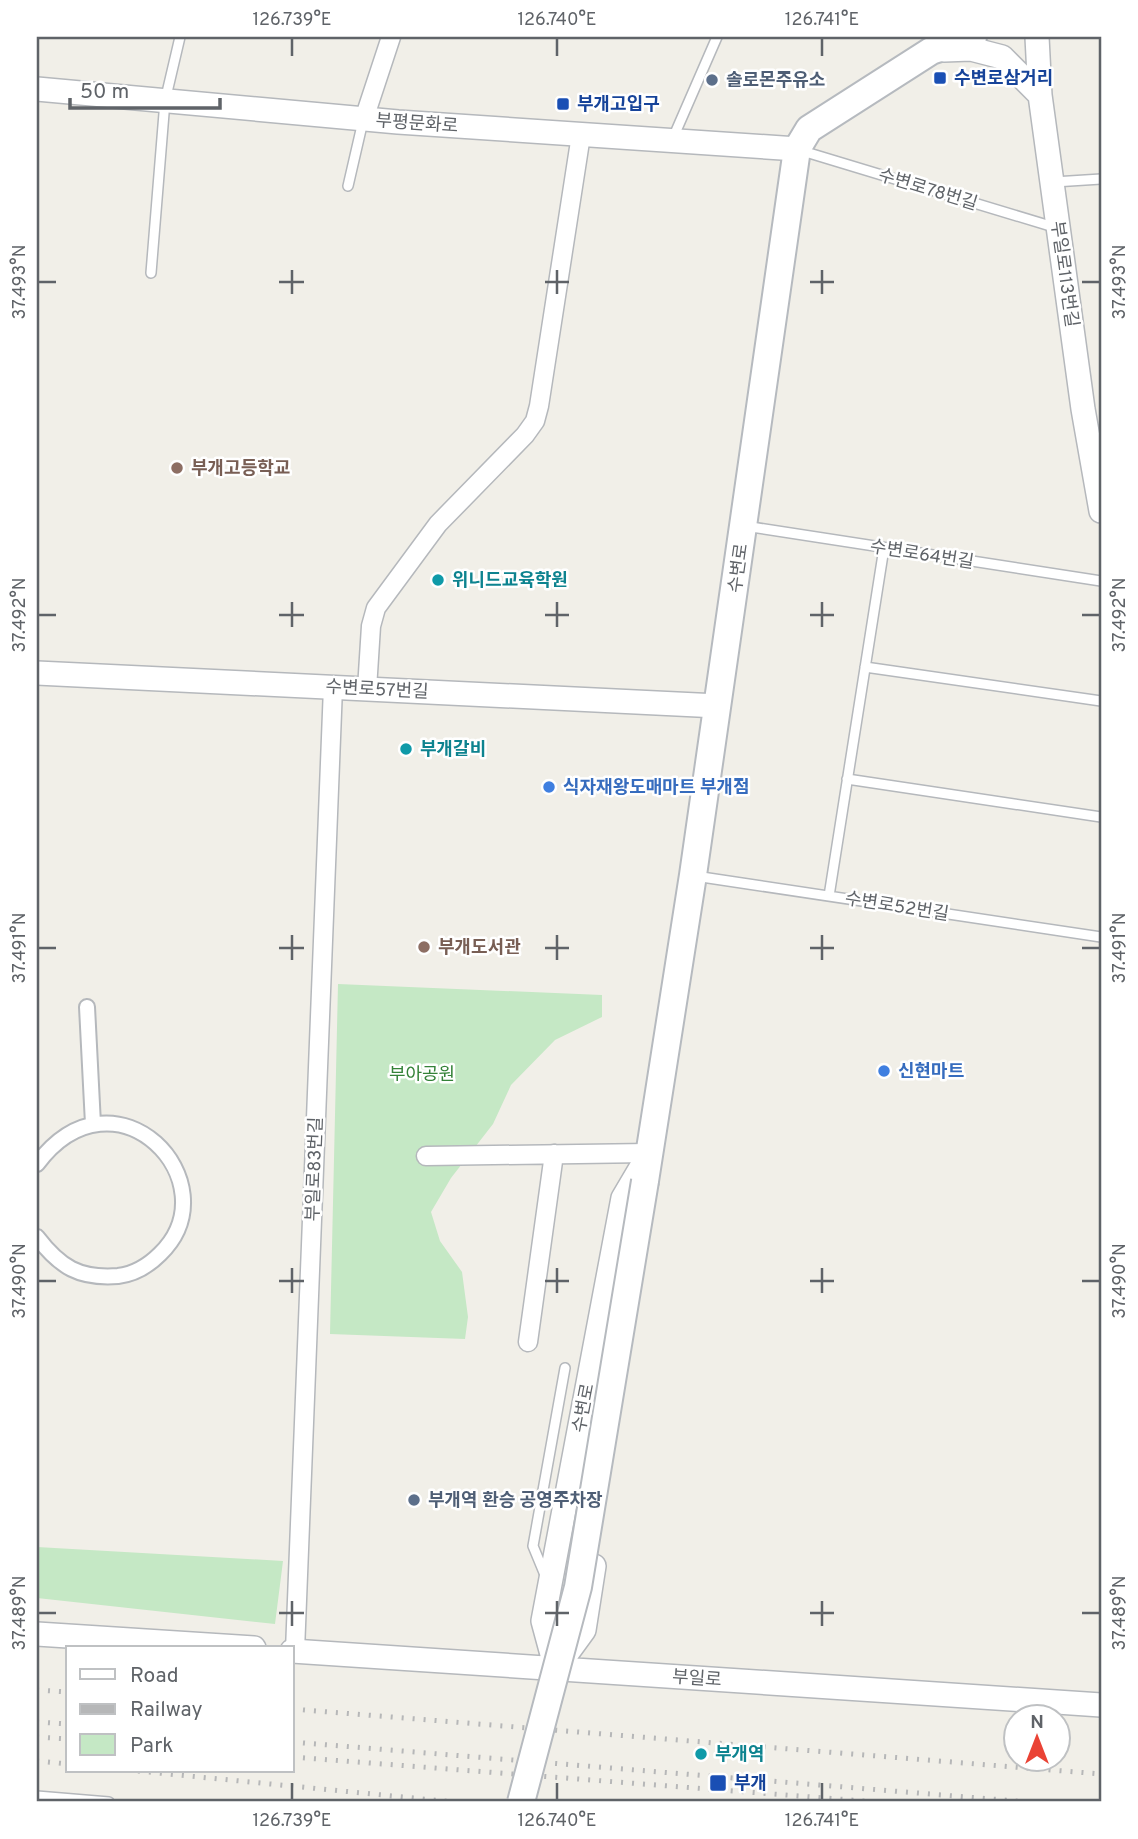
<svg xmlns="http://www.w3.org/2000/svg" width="1138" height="1839" font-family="Overpass,'Noto Sans KR',sans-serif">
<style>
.green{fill:#c5e8c5}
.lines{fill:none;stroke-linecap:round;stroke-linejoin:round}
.service-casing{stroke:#b5b8bc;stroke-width:12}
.pedestrian-casing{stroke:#b5b8bc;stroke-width:18}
.minor-casing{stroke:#b5b8bc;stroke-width:21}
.tertiary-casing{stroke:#b5b8bc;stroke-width:26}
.secondary-casing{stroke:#b6babf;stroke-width:30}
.service{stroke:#fff;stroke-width:9}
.pedestrian{stroke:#fff;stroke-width:14}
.minor{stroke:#fff;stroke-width:18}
.tertiary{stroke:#fff;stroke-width:23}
.secondary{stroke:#fff;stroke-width:26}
.rail{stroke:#b6b7b8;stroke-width:5;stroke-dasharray:2 9;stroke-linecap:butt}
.secondary-bridge-casing{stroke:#b6babf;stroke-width:30;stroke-linecap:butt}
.secondary-bridge{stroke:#fff;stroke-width:26}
.ticks{fill:none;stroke:#5f6368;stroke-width:2.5}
.transit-dot{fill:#1a4fb4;stroke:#fff;stroke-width:2.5}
.service-dot{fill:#5c6f8a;stroke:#fff;stroke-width:2.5}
.education-dot{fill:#8d6e63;stroke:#fff;stroke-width:2.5}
.culture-dot{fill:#0f9aa8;stroke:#fff;stroke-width:2.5}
.shop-dot{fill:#3f7fe0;stroke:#fff;stroke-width:2.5}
.labels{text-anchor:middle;stroke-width:5;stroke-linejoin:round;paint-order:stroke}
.transit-label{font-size:18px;font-weight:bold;fill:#164399;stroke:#fff;text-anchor:start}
.service-label{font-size:18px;font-weight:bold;fill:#4e5e75;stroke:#fff;text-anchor:start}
.street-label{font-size:18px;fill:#5f6368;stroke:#fff}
.education-label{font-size:18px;font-weight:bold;fill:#785e54;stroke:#fff;text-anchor:start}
.culture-label{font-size:18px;font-weight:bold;fill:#0d838f;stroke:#fff;text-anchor:start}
.shop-label{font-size:18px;font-weight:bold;fill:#366cbe;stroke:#fff;text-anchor:start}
.park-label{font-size:18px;fill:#348238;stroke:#fff}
.neatline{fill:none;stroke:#5f6368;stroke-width:2.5}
.ticks-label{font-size:18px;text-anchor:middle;fill:#5f6368}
</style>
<rect width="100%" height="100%" fill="#f1efe8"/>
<path class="green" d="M338,984L602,995V1017L555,1040L511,1085L493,1124L451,1178L431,1212L440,1241L462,1272L468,1317L465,1339L330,1334Z
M37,1547L283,1561L275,1624L37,1598Z"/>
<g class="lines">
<g class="service-casing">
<path id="service" d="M673,138L717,37
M799,150L1057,228
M1054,182L1101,179
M348,186L363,121
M151,273L165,101L180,37
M745,526L1101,581
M865,667L1101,701
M847,779L1101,817
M695,876L1101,937
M829,896L884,548
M545,1575L533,1546L565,1368
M37,1796L109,1802"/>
</g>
<g class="pedestrian-casing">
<path id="pedestrian" d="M87,1007L93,1124
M37,1164C116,1059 233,1183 160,1254C149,1265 135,1274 118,1276C79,1279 60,1267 37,1237"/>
</g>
<g class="minor-casing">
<path id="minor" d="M364,119L391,37
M367,689L371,626L376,608L438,524L525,435L535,421L539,406L581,135
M426,1156L649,1153
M528,1342L554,1154
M295,1651L333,687"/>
</g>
<g class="tertiary-casing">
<path id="tertiary" d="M1037,37L1040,95L1083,409L1101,511
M944,50L971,49L1002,57L1040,95
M37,89L398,122L797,149
M37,673L718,706
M37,1634L254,1648
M292,1651L1101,1705
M560,1663L584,1630L594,1566
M556,1669L543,1621L623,1198L646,1159"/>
</g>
<g class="secondary-casing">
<path id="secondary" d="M645,1181L693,875L797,149L809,129L931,51L973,37"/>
</g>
<use href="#service" class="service"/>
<use href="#pedestrian" class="pedestrian"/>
<use href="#minor" class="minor"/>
<use href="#tertiary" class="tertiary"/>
<use href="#secondary" class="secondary"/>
<path class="rail" d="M37,1690L68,1692
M292,1709L1101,1774
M37,1722L68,1724
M37,1737L68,1739
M292,1742L1028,1802
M292,1757L877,1802
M37,1761L68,1764
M138,1771L454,1802"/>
<g class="secondary-bridge-casing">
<path id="secondary-bridge" d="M521,1802L578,1587L645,1181"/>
</g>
<use href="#secondary-bridge" class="secondary-bridge"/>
</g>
<path class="ticks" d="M292,38V56M557,38V56M822,38V56M292,270V294M557,270V294M822,270V294M38,282H56M279,282H304M545,282H569M810,282H834M1082,282H1100M292,602V627M557,602V627M822,602V627M38,615H56M279,615H304M545,615H569M810,615H834M1082,615H1100M292,935V960M557,935V960M822,935V960M38,948H56M279,948H304M545,948H569M810,948H834M1082,948H1100M292,1268V1293M557,1268V1293M822,1268V1293M38,1281H56M279,1281H304M545,1281H569M810,1281H834M1082,1281H1100M292,1601V1626M557,1601V1626M822,1601V1626M38,1613H56M279,1613H304M545,1613H569M810,1613H834M1082,1613H1100M292,1783V1800M557,1783V1800M822,1783V1800"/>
<g class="transit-dot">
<rect x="933" y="71" width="14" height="14" rx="3.5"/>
<rect x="556" y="97" width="14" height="14" rx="3.5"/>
<rect x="709" y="1774" width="18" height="18" rx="3.5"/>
</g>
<g class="service-dot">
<circle cx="712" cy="80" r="7"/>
<circle cx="414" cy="1500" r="7"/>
</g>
<g class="education-dot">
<circle cx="177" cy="468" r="7"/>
<circle cx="424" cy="947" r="7"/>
</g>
<g class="culture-dot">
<circle cx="438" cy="580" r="7"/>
<circle cx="406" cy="749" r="7"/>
<circle cx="701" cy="1754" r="7"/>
</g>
<g class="shop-dot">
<circle cx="549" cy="787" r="7"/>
<circle cx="884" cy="1071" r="7"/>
</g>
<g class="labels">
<g class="transit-label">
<text x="954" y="84">수변로삼거리</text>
<text x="577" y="110">부개고입구</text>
<text x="734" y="1789">부개</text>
</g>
<g class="service-label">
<text x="726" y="86">솔로몬주유소</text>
<text x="428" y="1506">부개역 환승 공영주차장</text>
</g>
<g class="street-label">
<text transform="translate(417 123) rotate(4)" y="6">부평문화로</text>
<text transform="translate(928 189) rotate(17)" y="6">수변로78번길</text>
<text transform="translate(1065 274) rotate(82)" y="6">부일로113번길</text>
<text transform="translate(922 554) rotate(9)" y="6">수변로64번길</text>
<text transform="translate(738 568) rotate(-82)" y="6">수변로</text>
<text transform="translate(377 689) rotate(3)" y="6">수변로57번길</text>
<text transform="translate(897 906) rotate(9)" y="6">수변로52번길</text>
<text transform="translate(314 1169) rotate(-88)" y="6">부일로83번길</text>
<text transform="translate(583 1408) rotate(-79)" y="6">수변로</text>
<text transform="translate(697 1678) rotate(4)" y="6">부일로</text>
</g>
<g class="education-label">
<text x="191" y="474">부개고등학교</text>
<text x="438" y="953">부개도서관</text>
</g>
<g class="culture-label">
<text x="452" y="586">위니드교육학원</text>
<text x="420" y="755">부개갈비</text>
<text x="715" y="1760">부개역</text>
</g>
<g class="shop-label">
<text x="563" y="793">식자재왕도매마트 부개점</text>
<text x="898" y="1077">신현마트</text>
</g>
<g class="park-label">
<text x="422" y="1080">부아공원</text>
</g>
</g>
<rect width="1138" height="1839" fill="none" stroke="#ffffff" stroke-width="77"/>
<rect x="66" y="1646" width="228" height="126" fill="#ffffff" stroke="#bfc1c3" stroke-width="2"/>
<rect x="80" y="1669" width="35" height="10" fill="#ffffff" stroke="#bfc1c3" stroke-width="2"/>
<text x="130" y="1682" font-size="21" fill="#5f6368">Road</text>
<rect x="80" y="1704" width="35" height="10" fill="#b6b7b8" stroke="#bfc1c3" stroke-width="2"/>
<text x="130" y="1716" font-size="21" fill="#5f6368">Railway</text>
<rect x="80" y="1734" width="35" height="21" fill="#c5e8c5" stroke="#bfc1c3" stroke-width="2"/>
<text x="130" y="1752" font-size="21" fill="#5f6368">Park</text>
<g transform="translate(1037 1738)"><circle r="33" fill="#ffffff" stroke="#bfc1c3" stroke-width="2"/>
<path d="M0-5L12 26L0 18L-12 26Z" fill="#ea4335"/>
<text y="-10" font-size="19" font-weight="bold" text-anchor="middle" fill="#5f6368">N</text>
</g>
<path d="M70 98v10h150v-10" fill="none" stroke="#5f6368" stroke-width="3.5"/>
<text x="80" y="98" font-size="21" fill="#5f6368" stroke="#ffffff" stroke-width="5" paint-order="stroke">50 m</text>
<rect x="38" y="38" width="1062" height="1762" class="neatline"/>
<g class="ticks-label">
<text x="292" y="25">126.739°E</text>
<text x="557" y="25">126.740°E</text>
<text x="822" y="25">126.741°E</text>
<text transform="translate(19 282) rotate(-90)" y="6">37.493°N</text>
<text transform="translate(1119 282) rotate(-90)" y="6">37.493°N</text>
<text transform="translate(19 615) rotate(-90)" y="6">37.492°N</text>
<text transform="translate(1119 615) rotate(-90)" y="6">37.492°N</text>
<text transform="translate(19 948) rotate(-90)" y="6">37.491°N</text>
<text transform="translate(1119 948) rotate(-90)" y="6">37.491°N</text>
<text transform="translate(19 1281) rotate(-90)" y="6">37.490°N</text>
<text transform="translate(1119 1281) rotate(-90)" y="6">37.490°N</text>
<text transform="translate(19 1613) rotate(-90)" y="6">37.489°N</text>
<text transform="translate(1119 1613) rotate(-90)" y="6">37.489°N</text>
<text x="292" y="1826">126.739°E</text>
<text x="557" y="1826">126.740°E</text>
<text x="822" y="1826">126.741°E</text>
</g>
</svg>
